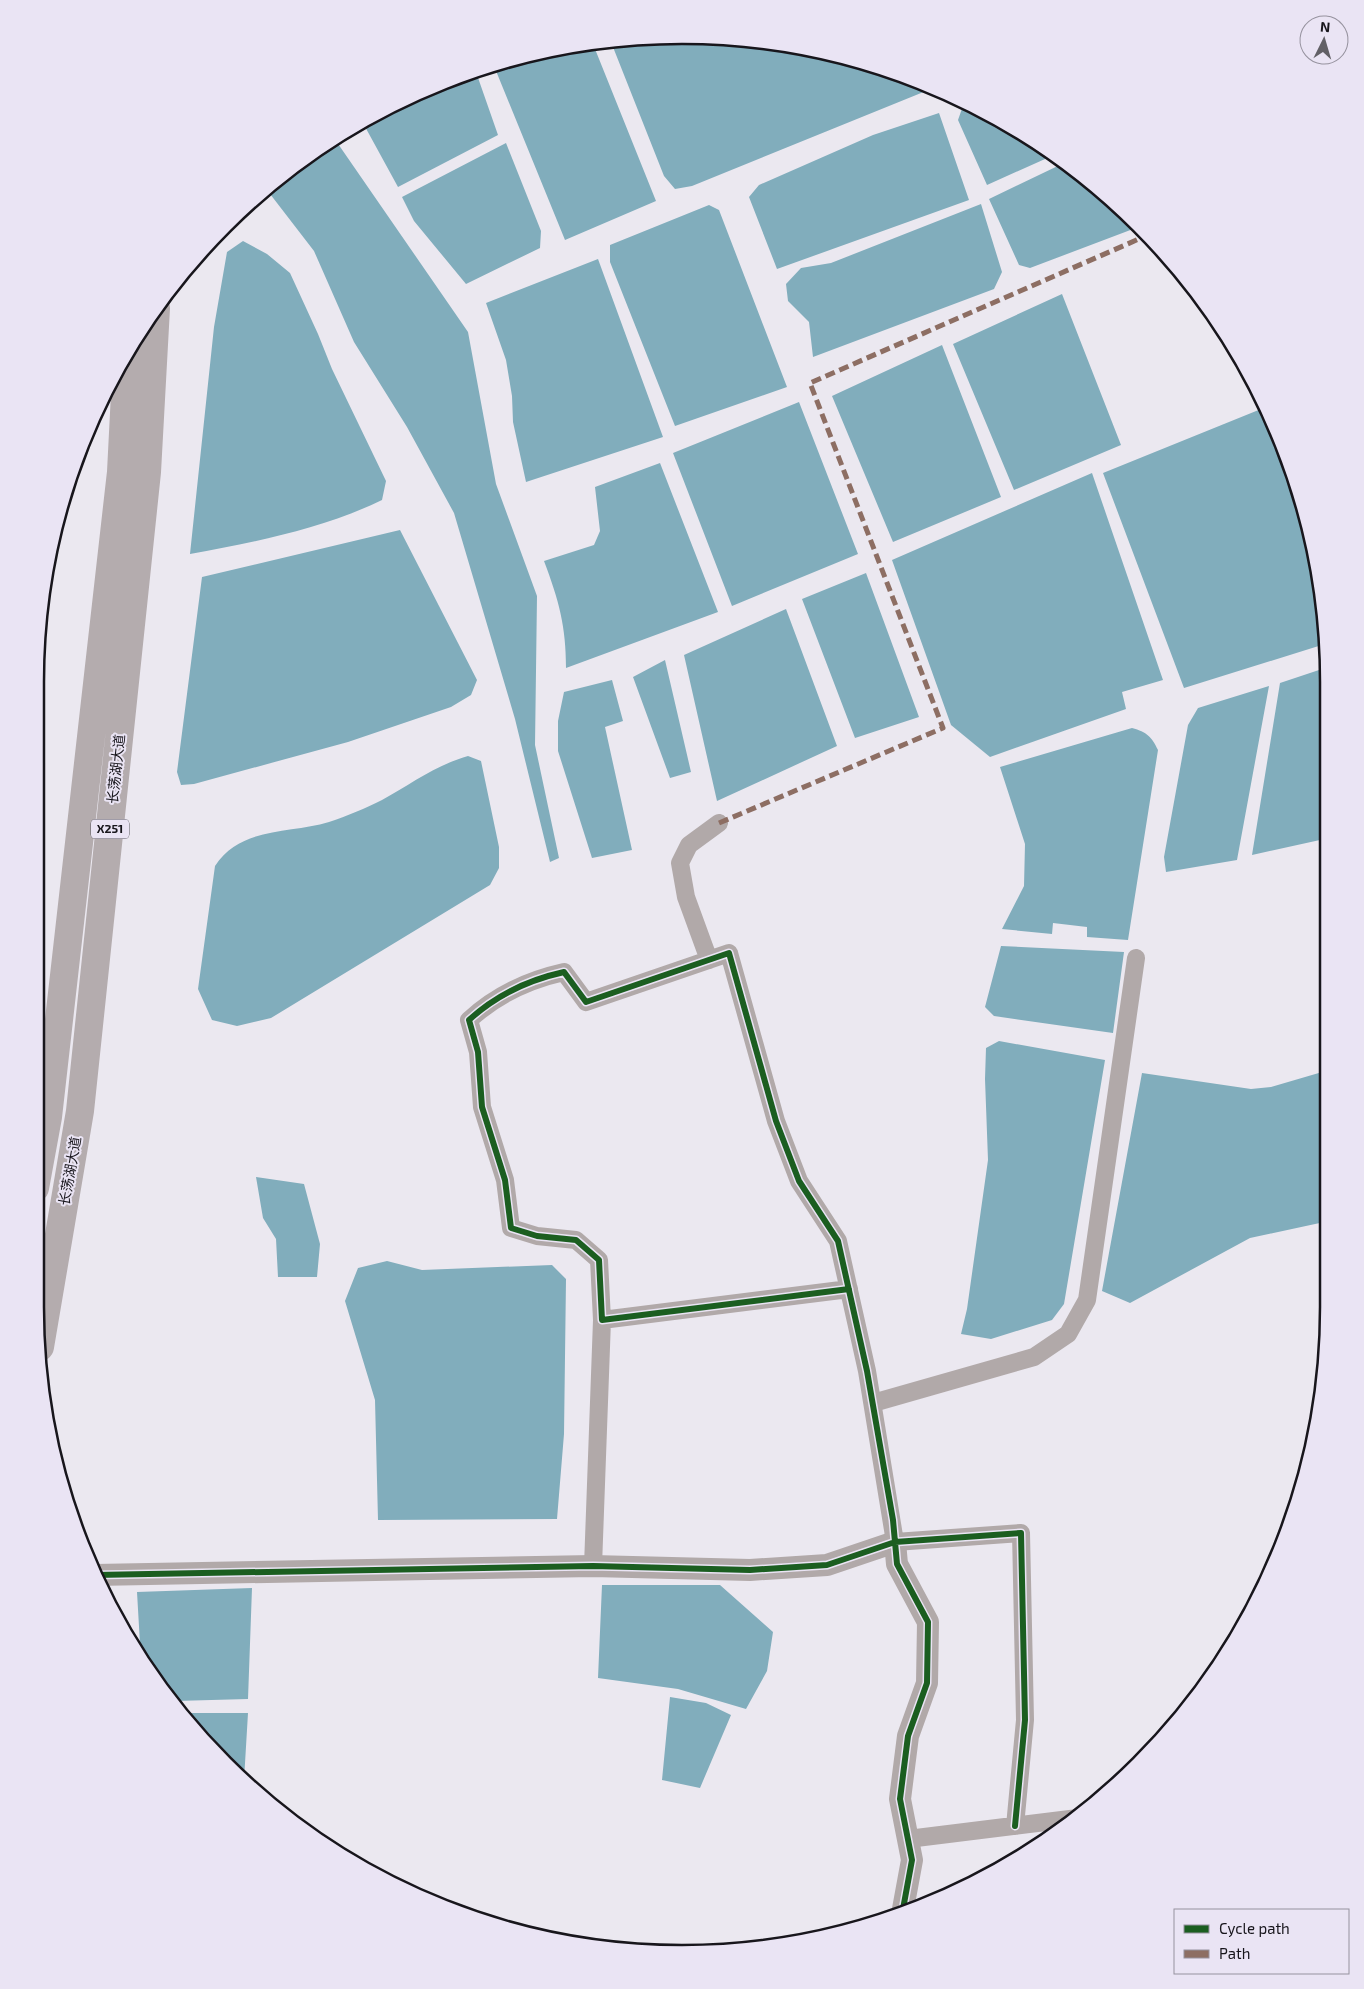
<svg xmlns="http://www.w3.org/2000/svg" width="1364" height="1989" font-family="'Exo 2','Noto Sans SC',sans-serif">
<style>
.water{fill:#81adbc}
.lines{fill:none;stroke-linecap:round;stroke-linejoin:round}
.minor{stroke:#b1a9a9;stroke-width:18}
.tertiary{stroke:#b1a9a9;stroke-width:22}
.primary{stroke:#b4acae;stroke-width:28}
.quiet{stroke:#8d6e63;stroke-width:5;stroke-dasharray:10 5;stroke-linecap:butt}
.cycleway-casing{stroke:#eae4f4;stroke-width:9}
.cycleway{stroke:#1b5e20;stroke-width:6}
.labels{text-anchor:middle;stroke-width:4;stroke-linejoin:round;paint-order:stroke}
.shield{fill:#eae4f4;stroke:#57545d;stroke-width:1}
.shield-label{font-size:12px;font-weight:bold;fill:#18161c}
.street-label{font-size:14px;fill:#18161c;stroke:#eae4f4}
.rim{fill:none;stroke:#18161c;stroke-width:2.5}
</style>
<rect width="100%" height="100%" fill="#ebe8f0"/>
<path class="water" d="M682,35L809,47L930,85L926,91L692,186L675,189L664,176L611,42Z
M593,44L656,201L565,240L494,66L556,47Z
M476,72L498,135L398,187L363,123L435,84Z
M964,103L1042,144L1054,155L987,185L958,120Z
M939,113L969,200L777,269L749,197L759,185L873,135Z
M334,138L468,332L496,484L537,596L535,745L559,858L550,862L515,719L454,513L407,427L354,342L314,251L267,190L323,144Z
M506,143L541,231L540,248L466,284L414,221L402,197Z
M1064,163L1141,226L1030,268L1019,265L989,199Z
M981,204L1002,272L994,289L813,357L809,322L788,301L786,284L801,268L831,263Z
M709,205L719,210L787,387L675,426L610,262V245Z
M243,241L267,254L290,273L318,334L332,369L386,481L382,500C322,529 255,542 190,554L214,327L227,252Z
M598,259L663,437L526,482L513,422L512,396L506,360L486,303Z
M1062,294L1121,445L1014,490L953,344Z
M942,345L1001,497L893,542L832,396Z
M799,402L858,554L732,606L673,453Z
M1266,407L1317,556L1325,644L1184,688L1103,473Z
M660,463L718,612L566,668C566,626 559,601 544,561L594,545L600,531L595,487Z
M1092,473L1163,680L1122,692L1126,709L990,757L951,725L892,560Z
M400,530L477,680L471,695L451,707L348,742L194,784L181,785L177,772L202,577Z
M866,573L919,717L855,738L802,599Z
M786,609L837,746L717,801L684,655Z
M665,660L691,772L670,778L633,677Z
M1328,667L1329,838L1252,855L1280,683Z
M612,680L623,721L605,727L632,850L592,858L558,751V721L564,692Z
M1269,686L1237,860L1166,872L1164,857L1188,725L1198,708Z
M1132,728C1147,732 1152,737 1158,750L1128,940L1087,937V927L1053,923L1052,934L1002,929L1024,886L1025,844L1000,767Z
M468,756L481,761L499,847V868L490,885L271,1018L237,1026L212,1020L198,989L215,866C241,826 290,834 329,822C347,816 366,808 382,800C411,784 436,765 468,756Z
M1001,946L1124,952L1113,1033L994,1016L985,1007Z
M999,1041L1105,1060L1064,1304L1052,1320L991,1339L961,1334L967,1309L988,1160L985,1079L986,1048Z
M1329,1070V1221L1250,1238L1130,1303L1102,1291L1142,1073L1251,1089L1271,1087Z
M256,1177L304,1184L320,1244L317,1277H278L276,1239L263,1218Z
M387,1261L422,1270L552,1265L566,1279L564,1434L557,1519L378,1520L375,1400L345,1301L358,1268Z
M602,1585H720L773,1632L767,1671L746,1709L678,1689L598,1678Z
M252,1588L248,1699L175,1701L144,1666L134,1647L140,1644L137,1592Z
M670,1697L706,1703L731,1715L700,1788L662,1780Z
M185,1713H248L244,1780Z"/>
<g class="lines">
<path class="minor" d="M709,960L686,897L680,863L689,845L719,823
M849,1289L602,1320L599,1260L576,1240L537,1236L511,1228L505,1180L482,1107L478,1052L469,1020C496,995 528,980 564,972L586,1002L729,953L776,1121L799,1181L838,1241L867,1371L895,1542L1021,1533L1025,1720L1015,1826
M873,1403L1034,1357L1068,1334L1087,1300L1136,958
M593,1566L602,1320
M908,1839L1078,1818"/>
<path class="tertiary" d="M95,1575L593,1566L750,1570L827,1565L895,1542L897,1564L928,1622L927,1683L908,1736L900,1799L912,1860L903,1909"/>
<path class="primary" d="M35,1188L48,1117L121,472L127,354
M40,1347L80,1111L147,472L156,308"/>
<path class="quiet" d="M719,823L943,728L810,383L1148,235"/>
<g class="cycleway-casing">
<path id="cycleway" d="M849,1289L602,1320L599,1260L576,1240L537,1236L511,1228L505,1180L482,1107L478,1052L469,1020C496,995 528,980 564,972L586,1002L729,953L776,1121L799,1181L838,1241L867,1371L893,1520L897,1564L928,1622L927,1683L908,1736L900,1799L912,1860L903,1909
M95,1575L593,1566L750,1570L827,1565L895,1542L1021,1533L1025,1720L1015,1826"/>
</g>
<use href="#cycleway" class="cycleway"/>
</g>
<g class="labels">
<rect class="shield" x="91" y="819.5" width="38" height="19" rx="4"/>
<g class="shield-label">
<text x="110" y="833">X251</text>
</g>
<g class="street-label">
<text transform="translate(116 769) rotate(-84)" y="5">长荡湖大道</text>
<text transform="translate(70 1171) rotate(-80)" y="5">长荡湖大道</text>
</g>
</g>
<path d="M0 0H1364V1989H0ZM682 44H682A638 638 0 0 1 1320 682V1307A638 638 0 0 1 682 1945H682A638 638 0 0 1 44 1307V682A638 638 0 0 1 682 44Z" fill="#eae4f4" fill-rule="evenodd"/>
<path class="rim" d="M682 44H682A638 638 0 0 1 1320 682V1307A638 638 0 0 1 682 1945H682A638 638 0 0 1 44 1307V682A638 638 0 0 1 682 44Z"/>
<rect x="1174" y="1909" width="175" height="65" fill="#eae4f4" stroke="#96929e"/>
<rect x="1184" y="1925" width="25" height="8" fill="#1b5e20" stroke="#96929e"/>
<text x="1219" y="1934" font-size="15" fill="#18161c">Cycle path</text>
<rect x="1184" y="1950" width="25" height="8" fill="#8d6e63" stroke="#96929e"/>
<text x="1219" y="1959" font-size="15" fill="#18161c">Path</text>
<g transform="translate(1324 40) rotate(5)"><circle r="24" fill="#eae4f4" stroke="#96929e"/>
<path d="M0-4L9 19L0 12L-9 19Z" fill="#626066"/>
<text y="-8" font-size="14" font-weight="bold" text-anchor="middle" fill="#18161c">N</text>
</g>
</svg>
